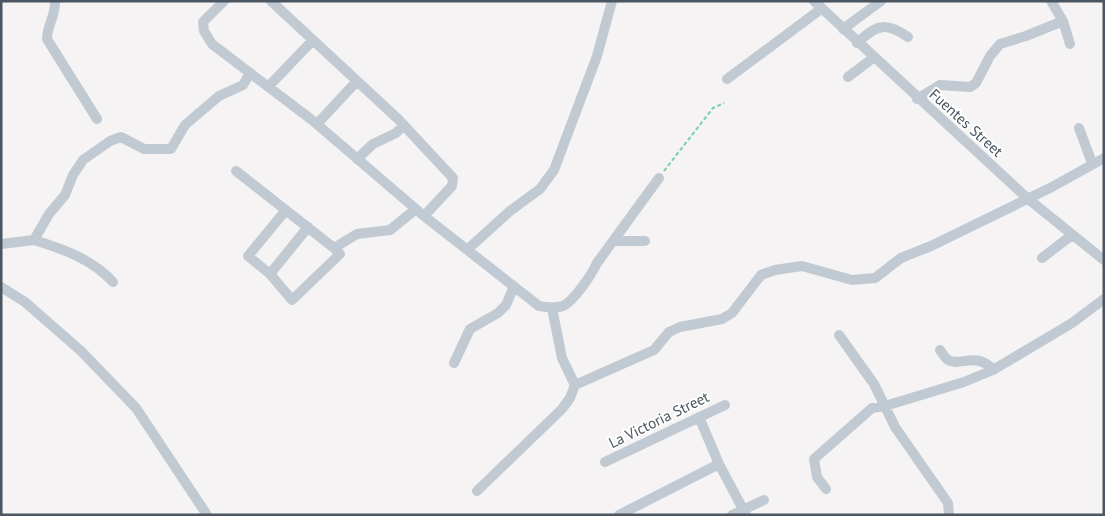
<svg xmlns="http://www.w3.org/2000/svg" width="1105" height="516" font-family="'PT Sans',sans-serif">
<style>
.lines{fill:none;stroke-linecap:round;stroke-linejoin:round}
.path{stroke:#7ad0a6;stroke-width:2;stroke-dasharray:4 2.5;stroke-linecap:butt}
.minor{stroke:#c1cad2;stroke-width:10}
.labels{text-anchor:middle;stroke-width:4;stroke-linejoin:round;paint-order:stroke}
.street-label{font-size:15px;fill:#4a5661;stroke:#fff}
</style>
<rect width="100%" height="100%" fill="#f5f3f3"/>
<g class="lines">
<path class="path" d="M664,171L713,108L724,103"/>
<path class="minor" d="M55,1C56,15 47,25 47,39L97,119
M224,1L203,22L204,31L212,44L312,120L424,216L539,306C547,307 554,309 563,306C574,301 592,274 597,263L659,178
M271,1L398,119L453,178L452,186L424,216
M814,1L1027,198L1104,260
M1051,1L1063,21L1070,44
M843,29L881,1
M857,43C877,24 886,22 908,37
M848,77L873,58
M727,79L821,9
M268,87L312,41
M917,99L940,85L970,87L976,83L990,56L1000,44L1026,36L1063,21
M317,124L357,81
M1079,128L1092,163
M357,159L373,144L396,133L404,125
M236,171L334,248L357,234L390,230L416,209
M286,210L248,256L270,274L308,227
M34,240C63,249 92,259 113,282
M615,241H645
M1,244L34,240L49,214L65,195L73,175L83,160L110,141L121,137L144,149H171L185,125L219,96L243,85L250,73
M468,249L510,211L540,189L554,170L597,56L612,1
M1042,258L1072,235
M270,274L292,300L340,254L334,248
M1,287L25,302L81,351L136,408L207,515
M839,335L874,384L895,427L948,503L949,515
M940,350C942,353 945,358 948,360C959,367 978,351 993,370
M454,363L470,329L498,313L506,305L514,286
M575,385L654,350L669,332L680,327L722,319L732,313L761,275L775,270L802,266L852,280L875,278L901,258L931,246L1052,187L1104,158
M699,417L719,464L746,515
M605,462L725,405
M826,489L817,477L814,459L872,408L885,406L964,382L993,370L1072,323L1104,299
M477,491L562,409L570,398L575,385L562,358L552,308
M619,515L719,464
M732,515L764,500"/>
</g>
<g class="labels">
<g class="street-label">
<text transform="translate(966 123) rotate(42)" y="5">Fuentes Street</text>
<text transform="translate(659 420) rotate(-26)" y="5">La Victoria Street</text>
</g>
</g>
<rect width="1105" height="516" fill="none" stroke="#4a5661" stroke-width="5"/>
</svg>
